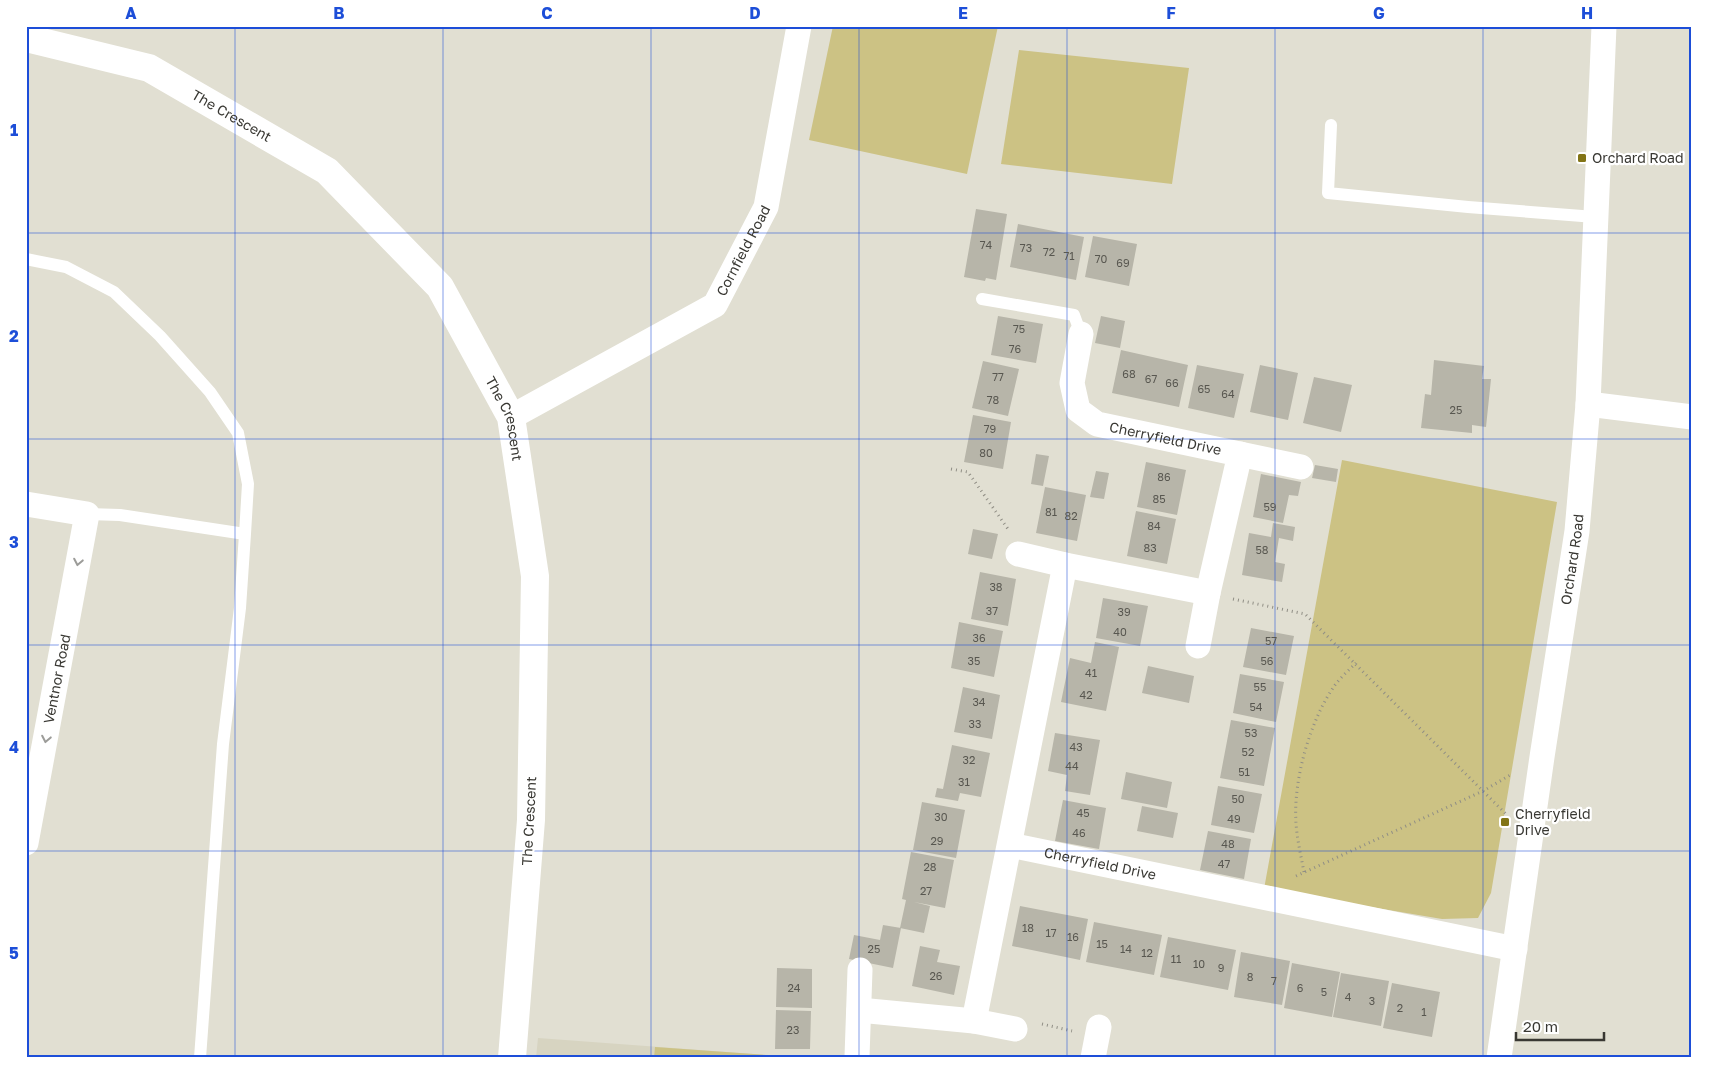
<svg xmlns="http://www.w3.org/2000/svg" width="1718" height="1084" font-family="'Golos Text',sans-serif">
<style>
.built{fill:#d7d4c1}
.green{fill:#ccc284}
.building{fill:#b7b5a9}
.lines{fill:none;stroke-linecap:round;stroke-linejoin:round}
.path{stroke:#908e85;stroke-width:3;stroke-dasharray:1 4;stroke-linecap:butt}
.service{stroke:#fff;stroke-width:12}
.minor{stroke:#fff;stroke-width:25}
.tertiary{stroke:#fff;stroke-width:28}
.oneway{stroke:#9c9c99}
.grid{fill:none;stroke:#1d4ed8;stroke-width:1;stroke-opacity:0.55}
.poi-dot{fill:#827416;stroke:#fff;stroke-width:2}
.labels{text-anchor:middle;stroke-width:4.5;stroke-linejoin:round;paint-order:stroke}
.number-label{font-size:11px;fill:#585750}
.street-label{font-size:14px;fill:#393833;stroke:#fff}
.poi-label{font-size:14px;fill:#393833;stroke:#fff;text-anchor:start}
.neatline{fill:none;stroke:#1d4ed8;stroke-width:2}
.grid-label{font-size:16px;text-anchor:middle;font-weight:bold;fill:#1d4ed8}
</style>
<rect width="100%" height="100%" fill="#e1dfd2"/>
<path class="built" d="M538,1038L809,1058H536Z"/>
<path class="green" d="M833,26H998L967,174L809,140Z
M1019,50L1189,68L1172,184L1001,164Z
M1342,460L1557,502L1491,893L1478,918L1442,919L1264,889Z
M655,1047L809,1058H654Z"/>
<path class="building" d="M976,209L1007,214L996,280L986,278L985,281L964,277Z
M1018,224L1084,237L1076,280L1010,267Z
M1093,236L1137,244L1129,286L1085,277Z
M998,316L1043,324L1036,363L991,355Z
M1101,316L1125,321L1120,348L1095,343Z
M1121,350L1188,365L1179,407L1112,393Z
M1434,360L1484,366L1482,379H1491L1486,427L1472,425V433L1421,428L1425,394L1431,395Z
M983,361L1019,369L1008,416L972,408Z
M1197,365L1244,374L1234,418L1188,408Z
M1260,365L1298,373L1288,420L1250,412Z
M1314,377L1352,385L1341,432L1303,423Z
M973,415L1011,422L1003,469L964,462Z
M1036,454L1049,456L1043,486L1031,484Z
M1146,462L1186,470L1177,515L1137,507Z
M1315,465L1338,469L1336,482L1312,478Z
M1096,471L1109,473L1104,499L1090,497Z
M1261,474L1301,482L1298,496L1289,495L1283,523L1253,517Z
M1045,487L1086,495L1077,541L1036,533Z
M1136,511L1176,519L1167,564L1127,556Z
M1273,523L1295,527L1293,541L1279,538L1275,562L1285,564L1282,582L1242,575L1249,533L1271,537Z
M973,529L998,534L992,559L968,554Z
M980,572L1016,579L1008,626L971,619Z
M1103,598L1148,606L1140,646L1096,638Z
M959,622L1003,631L994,677L951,668Z
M1251,628L1294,636L1286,675L1243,667Z
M1095,642L1119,647L1106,711L1061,702L1070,658L1091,663Z
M1148,666L1194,676L1189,703L1142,693Z
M1240,674L1284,682L1276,722L1233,713Z
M963,687L1000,695L992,739L954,732Z
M1231,720L1275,728L1264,786L1220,778Z
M1055,733L1100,740L1090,795L1065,791L1067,775L1048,771Z
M952,745L990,753L981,797L960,793L958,801L935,797L937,788L943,789Z
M1126,772L1172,782L1167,808L1121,799Z
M1218,786L1262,794L1254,833L1211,825Z
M1063,800L1106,808L1099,849L1055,841Z
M922,802L965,810L956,858L913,850Z
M1142,806L1178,813L1173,838L1137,831Z
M1208,831L1251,839L1244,879L1200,870Z
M911,852L954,860L945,908L914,902L930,906L924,933L900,928L906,900L902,899Z
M1020,906L1088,919L1080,960L1012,946Z
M1094,922L1162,935L1154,975L1086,962Z
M883,925L901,928L893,968L849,959L854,935L880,940Z
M1168,937L1236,950L1228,990L1160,977Z
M920,946L940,950L937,962L960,966L954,995L912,986Z
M1241,952L1290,961L1282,1005L1234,997Z
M1292,963L1340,972L1332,1017L1284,1008Z
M777,968L812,969V1008L776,1007Z
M1341,973L1389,981L1381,1026L1333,1017Z
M1392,983L1440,992L1432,1037L1383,1028Z
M776,1010L811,1011L810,1049H775Z"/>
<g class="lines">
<path class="path" d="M951,469L968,472L1008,529
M1233,599L1305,614L1507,815
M1304,872C1301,856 1297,839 1296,823C1293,780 1310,720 1335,685C1341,677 1349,670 1356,663
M1296,876L1483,791L1512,774
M1042,1024L1072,1031"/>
<path class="service" d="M1331,125L1328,193L1468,207L1595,217
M26,259L66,267L114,292L160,336L210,392L238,433L248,484L245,534L240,608L223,744L200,1058
M982,299L1074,315L1081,334
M87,514L120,515L245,534"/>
<g class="minor">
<path id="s1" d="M1081,334L1072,383L1078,410L1097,424L1301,467"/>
<path d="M1588,404L1692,417"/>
<path id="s2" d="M511,417L715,305L766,207L799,26"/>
<path d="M26,504L87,514L26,843"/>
<path d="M1018,554L1065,565L1208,593"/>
<path d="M1198,646L1208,593L1240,454"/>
<path id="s3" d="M1010,845L1515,949"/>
<path d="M859,1010L974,1021L1015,1029"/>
<path d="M974,1021L1065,565"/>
<path d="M857,1057L860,970"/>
<path d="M1093,1058L1099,1027"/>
<path id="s4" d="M1499,1058L1542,757L1577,531L1588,404L1604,26"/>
</g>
<path class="tertiary" id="s5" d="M26,38L149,68L327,171L440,287L511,417L535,576L531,820L512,1058"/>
</g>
<defs><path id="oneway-chevron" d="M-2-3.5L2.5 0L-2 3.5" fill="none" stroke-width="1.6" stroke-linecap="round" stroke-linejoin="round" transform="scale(1.25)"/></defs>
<g class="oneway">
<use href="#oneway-chevron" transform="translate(78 562) rotate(101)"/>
<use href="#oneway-chevron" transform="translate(46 739) rotate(101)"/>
</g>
<path class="grid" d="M235,26V1058M443,26V1058M651,26V1058M859,26V1058M1067,26V1058M1275,26V1058M1483,26V1058M26,233H1692M26,439H1692M26,645H1692M26,851H1692"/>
<g class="poi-dot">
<rect x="1577" y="153" width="10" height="10" rx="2.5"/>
<rect x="1500" y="817" width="10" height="10" rx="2.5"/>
</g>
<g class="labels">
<g class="number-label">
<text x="986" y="249">74</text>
<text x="1026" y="252">73</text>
<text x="1049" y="256">72</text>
<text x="1069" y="260">71</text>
<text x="1101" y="263">70</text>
<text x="1123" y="267">69</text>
<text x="1019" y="333">75</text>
<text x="1015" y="353">76</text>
<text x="1129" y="378">68</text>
<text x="998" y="381">77</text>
<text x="1151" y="383">67</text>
<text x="1172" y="387">66</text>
<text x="1204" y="393">65</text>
<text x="1228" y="398">64</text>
<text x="993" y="404">78</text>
<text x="1456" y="414">25</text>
<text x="990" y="433">79</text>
<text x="986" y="457">80</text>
<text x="1164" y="481">86</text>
<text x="1159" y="503">85</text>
<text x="1270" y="511">59</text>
<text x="1051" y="516">81</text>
<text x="1071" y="520">82</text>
<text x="1154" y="530">84</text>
<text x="1150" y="552">83</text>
<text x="1262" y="554">58</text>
<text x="996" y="591">38</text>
<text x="992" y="615">37</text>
<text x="1124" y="616">39</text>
<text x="1120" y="636">40</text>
<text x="979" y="642">36</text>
<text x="1271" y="645">57</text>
<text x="974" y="665">35</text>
<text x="1267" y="665">56</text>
<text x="1091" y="677">41</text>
<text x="1260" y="691">55</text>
<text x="1086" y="699">42</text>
<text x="979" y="706">34</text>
<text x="1256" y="711">54</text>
<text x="975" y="728">33</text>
<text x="1251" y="737">53</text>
<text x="1076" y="751">43</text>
<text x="1248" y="756">52</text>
<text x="969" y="764">32</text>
<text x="1072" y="770">44</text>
<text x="1244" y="776">51</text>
<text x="964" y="786">31</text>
<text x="1238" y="803">50</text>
<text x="1083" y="817">45</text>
<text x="941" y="821">30</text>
<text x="1234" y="823">49</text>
<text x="1079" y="837">46</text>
<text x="937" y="845">29</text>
<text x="1228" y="848">48</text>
<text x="1224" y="868">47</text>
<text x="930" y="871">28</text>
<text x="926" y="895">27</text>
<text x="1028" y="932">18</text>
<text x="1051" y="937">17</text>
<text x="1073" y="941">16</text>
<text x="1102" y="948">15</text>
<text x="874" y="953">25</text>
<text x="1126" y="953">14</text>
<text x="1147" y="957">12</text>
<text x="1176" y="963">11</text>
<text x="1199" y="968">10</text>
<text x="1221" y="972">9</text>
<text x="936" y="980">26</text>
<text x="1250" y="981">8</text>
<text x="1274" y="985">7</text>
<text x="794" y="992">24</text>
<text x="1300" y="992">6</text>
<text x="1324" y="996">5</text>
<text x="1348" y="1001">4</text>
<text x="1372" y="1005">3</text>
<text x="1400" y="1012">2</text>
<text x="1424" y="1016">1</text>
<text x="793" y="1034">23</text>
</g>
<g class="street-label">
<text dy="5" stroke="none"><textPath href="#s5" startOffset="222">The Crescent</textPath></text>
<text dy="5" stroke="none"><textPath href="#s2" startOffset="294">Cornfield Road</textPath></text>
<text dy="5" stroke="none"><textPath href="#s5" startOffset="642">The Crescent</textPath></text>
<text dy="5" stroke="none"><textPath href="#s1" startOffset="171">Cherryfield Drive</textPath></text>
<text dy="5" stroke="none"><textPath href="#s4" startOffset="504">Orchard Road</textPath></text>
<text transform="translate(57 679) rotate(-79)" y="5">Ventnor Road</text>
<text transform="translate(529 821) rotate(-87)" y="5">The Crescent</text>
<text dy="5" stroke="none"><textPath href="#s3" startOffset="92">Cherryfield Drive</textPath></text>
</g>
<g class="poi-label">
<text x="1592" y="163">Orchard Road</text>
<text x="1515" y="819">Cherryfield<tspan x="1515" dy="16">Drive</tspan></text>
</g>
</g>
<rect width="1718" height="1084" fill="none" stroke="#ffffff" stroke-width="55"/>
<path d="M1516 1032v8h88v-8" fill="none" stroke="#393833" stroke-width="2.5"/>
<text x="1523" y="1032" font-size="15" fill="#393833" stroke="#ffffff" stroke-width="4" paint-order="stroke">20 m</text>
<rect x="28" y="28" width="1662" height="1028" class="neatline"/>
<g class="grid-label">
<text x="131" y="19">A</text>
<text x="339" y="19">B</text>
<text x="547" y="19">C</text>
<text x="755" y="19">D</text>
<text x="963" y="19">E</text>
<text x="1171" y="19">F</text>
<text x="1379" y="19">G</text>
<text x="1587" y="19">H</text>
<text x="14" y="136">1</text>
<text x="14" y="342">2</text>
<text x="14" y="548">3</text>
<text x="14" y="753">4</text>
<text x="14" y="959">5</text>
</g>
</svg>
